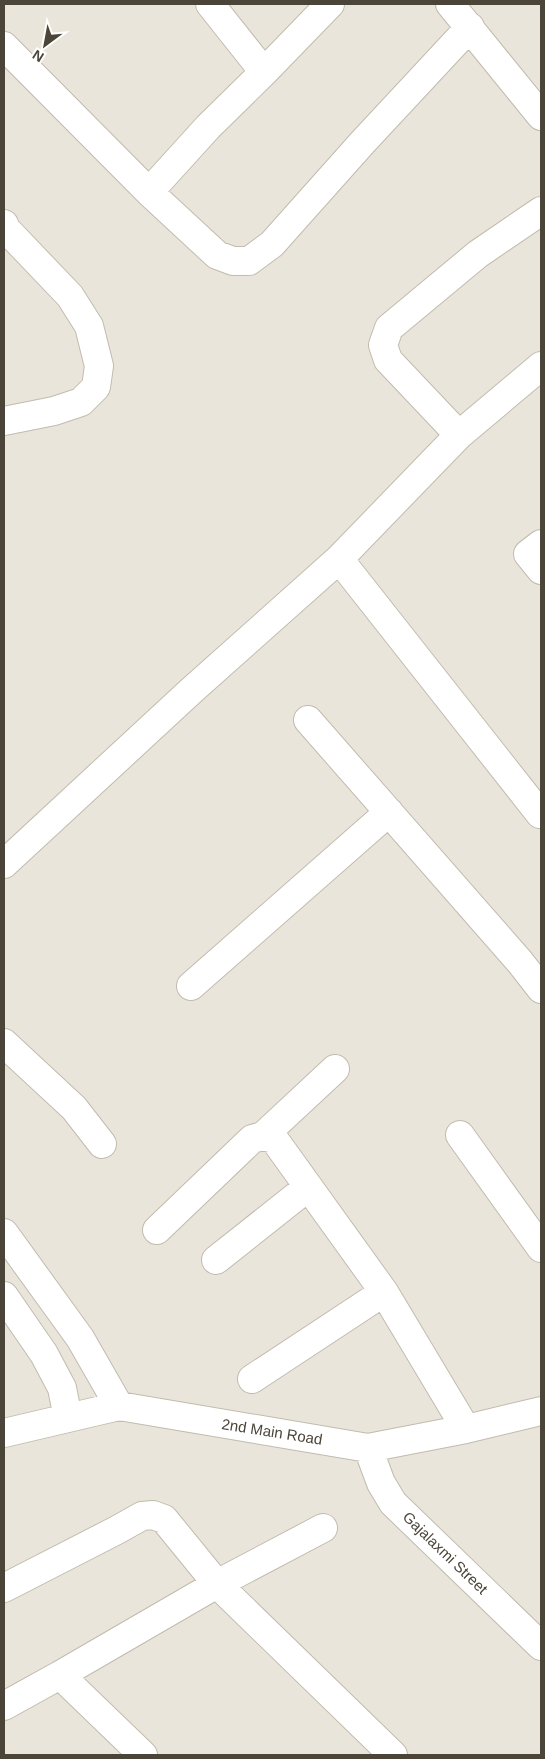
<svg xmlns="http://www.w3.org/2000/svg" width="545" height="1759" font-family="Arial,sans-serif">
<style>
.residential{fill:#eae5da}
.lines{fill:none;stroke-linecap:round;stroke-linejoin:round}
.minor-casing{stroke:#c2bbae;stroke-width:30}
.minor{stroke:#fff;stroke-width:28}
.labels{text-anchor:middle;stroke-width:5;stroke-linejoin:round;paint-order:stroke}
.street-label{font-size:15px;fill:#4b4439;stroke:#fff}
</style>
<rect width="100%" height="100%" fill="#f6f3ec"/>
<path class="residential" d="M4,4H541V1755H4Z"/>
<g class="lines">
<g class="minor-casing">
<path id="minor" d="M210,4L264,72
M450,4L541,116
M4,46L149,192L217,255L233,261H249L272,244L362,143L470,27
M149,192L208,127L264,72L330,4
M4,224L6,229L70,296L89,326L99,366L96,387L81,402L54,411L4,421
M459,435L388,360L383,345L389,328L478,254L541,211
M541,544L528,554L541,570
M339,559L540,814L541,813
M308,720L520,962L541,989
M4,864L192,690L339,559L459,435L541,366
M191,986L389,812
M4,1043L74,1108L102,1144
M460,1135L541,1248
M263,1136L335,1069
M157,1230L252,1139L263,1136L274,1139L384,1292L466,1429
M4,1233L80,1338L119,1406
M216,1260L308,1187
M4,1296L44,1354L62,1388L68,1418
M252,1379L384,1292
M4,1433L119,1406L368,1448L466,1429L541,1411
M368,1448L381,1483L393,1503L541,1646
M4,1588L117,1530L142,1516L153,1515L164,1519L217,1584L393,1755
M60,1675L217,1584L323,1528
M4,1706L60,1675L143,1755"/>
</g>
<use href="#minor" class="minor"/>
</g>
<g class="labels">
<g class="street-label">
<text transform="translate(272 1432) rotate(9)" y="5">2nd Main Road</text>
<text transform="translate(445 1553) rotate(44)" y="5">Gajalaxmi Street</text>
</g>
</g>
<rect width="545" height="1759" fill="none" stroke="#4b4439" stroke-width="10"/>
<g transform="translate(45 45) rotate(212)" stroke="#ffffff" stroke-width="4" paint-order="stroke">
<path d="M0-4L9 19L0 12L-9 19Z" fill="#4b4439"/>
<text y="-8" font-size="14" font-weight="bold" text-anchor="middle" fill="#4b4439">N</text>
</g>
</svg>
